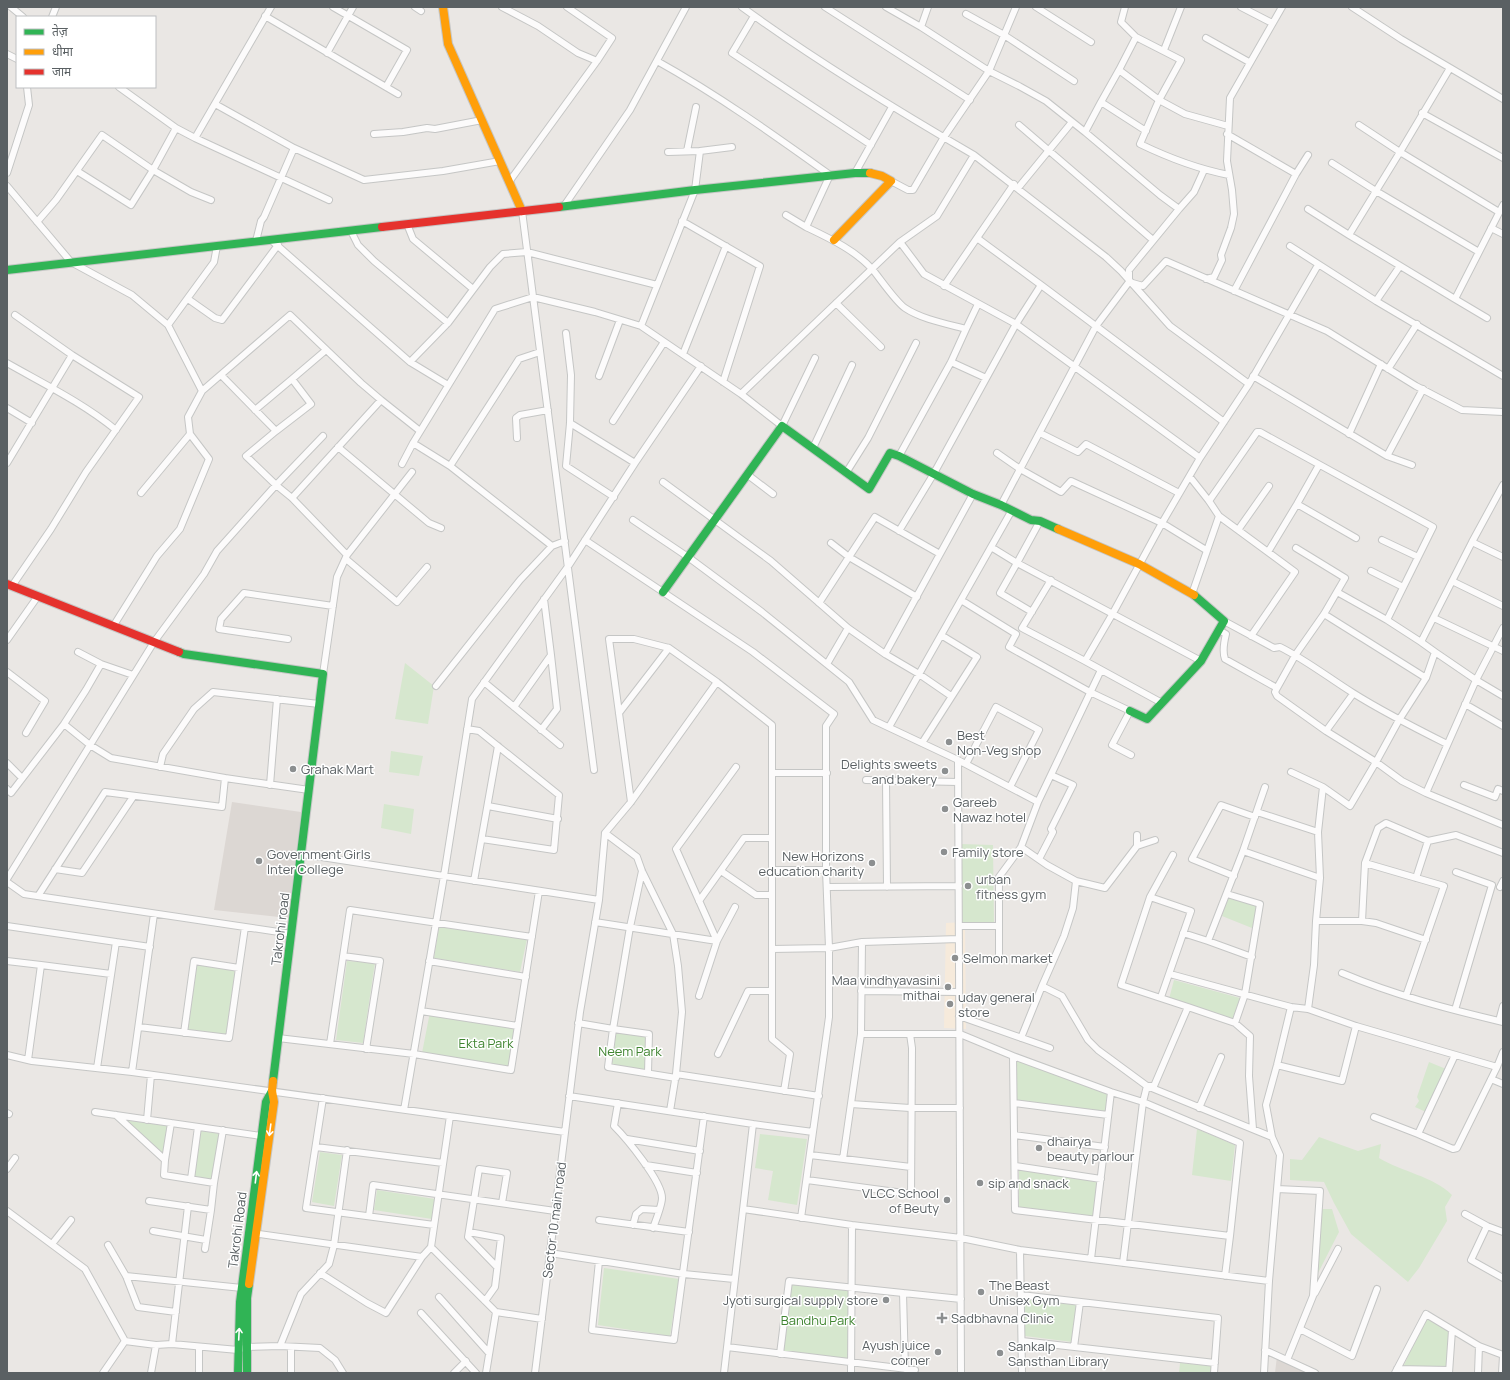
<svg xmlns="http://www.w3.org/2000/svg" width="1510" height="1380" font-family="Manrope,'Noto Sans Devanagari',sans-serif">
<style>
.commercial{fill:#f6eadb}
.education{fill:#dcd7d3}
.green{fill:#d6e7ce}
.lines{fill:none;stroke-linecap:round;stroke-linejoin:round}
.street-casing{stroke:#c5c6c5;stroke-width:8}
.fast-casing{stroke:#c5c6c5;stroke-width:10}
.slow-casing{stroke:#c5c6c5;stroke-width:10}
.jam-casing{stroke:#c5c6c5;stroke-width:10}
.street{stroke:#fcfbfb;stroke-width:6}
.fast{stroke:#30b455;stroke-width:8}
.slow{stroke:#ff9f0a;stroke-width:8}
.jam{stroke:#e5322d;stroke-width:8}
.oneway{stroke:#fff}
.poi-dot{fill:#8c8f90;stroke:#fff;stroke-width:1.5}
.labels{text-anchor:middle;stroke-width:3;stroke-linejoin:round;paint-order:stroke}
.poi-label{font-size:13px;fill:#5a6063;stroke:#fff;text-anchor:start}
.street-label{font-size:13px;fill:#5a6063;stroke:#fff}
.park-label{font-size:13px;fill:#3f8430;stroke:#fff}
</style>
<rect width="100%" height="100%" fill="#eae7e4"/>
<path class="commercial" d="M965,922L966,1029L944,1028L946,923Z"/>
<path class="education" d="M232,802L301,812L288,918L214,910Z
M1277,1356L1311,1373H1275Z"/>
<path class="green" d="M405,663L434,686L428,724L395,719Z
M391,751L423,756L419,776L389,772Z
M384,804L414,809L411,834L381,828Z
M960,844L993,845L994,924L962,922Z
M1228,897L1258,906L1252,928L1222,916Z
M439,927L527,939L520,972L434,958Z
M347,961L375,963L363,1043L336,1040Z
M196,965L235,970L226,1035L188,1030Z
M1174,980L1240,998L1232,1020L1169,999Z
M430,1012L516,1025L510,1068L422,1053Z
M616,1032L648,1036L647,1072L611,1066Z
M1017,1060L1111,1093L1107,1112L1017,1100Z
M1429,1062L1446,1069L1426,1112L1415,1107L1419,1101L1417,1097Z
M123,1120L168,1126L164,1157Z
M1197,1129L1235,1145L1231,1181L1192,1175Z
M201,1131L220,1134L212,1181L194,1178Z
M760,1134L807,1139L797,1205L768,1200L773,1171L755,1168Z
M1319,1137L1358,1151L1381,1144L1379,1158C1402,1172 1433,1176 1452,1195L1445,1207L1447,1221L1419,1268L1408,1282L1351,1234L1334,1203L1324,1182L1290,1180V1159L1302,1160Z
M320,1152L342,1155L334,1206L312,1202Z
M1019,1170L1098,1179L1093,1217L1019,1207Z
M377,1190L435,1199L432,1219L374,1210Z
M1322,1209H1332L1339,1232L1317,1275Z
M604,1268L679,1279L670,1336L598,1325Z
M789,1281L851,1288V1362L780,1354Z
M1023,1298L1076,1305L1072,1342L1025,1336Z
M1427,1317L1449,1331L1446,1368L1403,1367Z
M1180,1363L1212,1366L1211,1373H1179Z"/>
<g class="lines">
<g class="street-casing">
<path id="street" d="M11,7L23,17
M415,7L421,11
M502,7L538,26L578,53L597,61
M825,7L970,100
M886,7L921,27
M1016,7L989,71L1019,86L1046,101L1085,132L1101,102L1146,131
M1036,7L1091,42
M1125,7L1121,22L1136,37
M1241,7L1272,23
M1352,7L1401,39L1503,99
M966,14L1004,35L1074,81
M265,16L386,87L407,50L333,7
M754,16L732,53L871,145
M52,17L56,7
M1206,38L1249,62
M1164,50L1181,7
M327,53L353,7
M7,54L17,59
M657,61C718,95 774,135 830,175L806,227C831,239 855,250 873,270C881,280 896,302 905,308C921,319 947,324 966,329L951,362L899,456
M119,87L176,128
M386,87L398,94
M1101,102L1119,70L1136,37L1181,60L1159,100L1119,70
M215,104L294,148L264,217L261,221L256,241
M1422,113L1503,158
M1019,125L1153,240
M1359,125L1400,152L1450,68
M1228,126L1185,114L1159,100L1140,144C1169,158 1198,169 1229,175
M374,134L403,132L427,128L435,129L482,120
M1227,134L1296,174L1234,291
M195,138L271,7
M294,148L364,180L443,171L500,161
M687,151L696,107
M668,152L700,151
M974,155L1106,257L1121,271L1170,326L1249,384
M1332,163L1376,191L1349,235L1455,299L1503,205
M77,171L131,205L153,170L191,192L211,200
M7,173L29,105L27,87
M855,173L892,107
M1296,174L1308,155
M891,181L908,190H913L944,137L989,71L921,27L928,7
M509,182L597,61L612,38L567,7
M7,186L71,262L132,295L168,325L202,391L188,417L190,434L209,459L180,529L157,556L114,625
M1018,188L1072,122
M564,206L630,110L686,7
M1179,209L1194,192L1204,170
M1308,209L1349,235
M522,211L594,770
M786,215L806,227
M682,221L760,266L723,382
M37,222L56,200L102,135L153,170L176,128L195,138L329,200
M407,224L413,239L473,289
M1491,228L1503,234
M351,231L358,245L374,261L448,323
M271,240L410,362L448,385
M900,242L924,274L1016,324L1200,458
M1290,246L1376,301L1503,376
M1479,252L1376,191L1400,152L1499,212
M1206,279L1214,277L1222,260L1221,255L1231,228L1234,214L1232,190L1227,161L1230,98L1282,7
M1129,282L1143,286L1166,261L1327,331L1416,386L1462,410L1503,412
M1041,285L1224,422
M944,286L1014,184
M188,299L215,318L222,320L278,245
M1455,299L1487,318
M1376,301L1400,266
M836,303L881,347
M15,315L72,355
M168,325L214,262L217,246
M641,326L695,190L700,151L732,147
M966,329L978,304
M566,333L571,375L570,423L566,466L614,497
M683,354L726,246
M410,362L448,323L490,267L503,254L527,252L657,285
M951,362L986,378
M7,363C44,384 83,403 116,430
M1388,369L1417,324
M221,375L276,431L311,404L292,379L326,350
M599,376L620,320
M1253,376L1387,456L1423,389
M202,391L290,315L361,383L381,400L420,431
M741,394L900,242L937,216L974,155C895,109 816,61 742,7
M7,408L32,423
M255,410L292,379
M613,421L664,342
M570,423L635,463
M276,431L246,456L276,485L292,498L347,555
M1040,433L1078,452L1086,444L1179,493
M1349,434L1381,364
M517,438L516,418L520,415L548,410
M338,447L429,523L441,528
M813,448L852,365
M997,453L1020,469L1061,492L1071,481L1162,523L1206,550
M1387,456L1412,465
M7,463L72,355L139,397L86,472L51,529L12,586
M402,464L413,443
M450,466L519,359L540,352
M846,473L868,438L916,343
M748,475L773,494
M1190,477L1209,501L1219,516L1192,594
M663,482L771,561L848,628L885,654L919,674L951,696
M141,493L190,434
M292,498L381,400
M1209,501L1257,432H1260L1433,527L1387,620
M1297,504L1356,538
M1001,505L1096,326L1129,282V270L1179,209L1160,195L1085,132
M1219,516L1295,572L1251,636
M633,520L688,557L762,612L849,682L873,720L958,760L1038,802
M1040,521L1017,563L1201,661
M1238,530L1269,486
M899,531L933,475L1016,324L1041,285L977,238
M585,540L753,652L834,714L826,726V870L829,948V1017L801,1218
M1382,540L1418,557
M1472,542L1503,557
M831,543L849,557L917,597
M552,546L450,466L413,443L495,309L533,297L595,312L641,326L741,394L782,426L815,358
M991,547L1017,563L1000,593L1032,612
M1268,552L1297,504L1319,465
M346,559L397,602L427,567
M1371,571L1403,587
M1051,580L1022,628L1085,661
M1452,581L1503,606
M1337,592L1387,620L1421,642
M961,600L1016,634L1009,647L1090,692L1130,711L1112,745L1131,755
M819,603L875,517L940,554
M1324,614L1426,678
M1434,618L1503,651
M1224,621L1274,648L1280,647C1306,660 1329,678 1353,693C1383,712 1415,728 1447,744
M1219,630L1226,634C1224,642 1222,651 1225,659L1277,688L1275,692L1277,696L1326,731L1376,762L1402,781L1426,793L1503,825
M288,639L219,629L221,619L244,593L333,606
M7,640L38,596
M78,652L101,664L133,675
M1435,652L1476,680L1503,696
M885,654L973,494
M101,664L86,690L64,724L90,745L111,758L225,778
M827,664L848,628
M1101,670L1038,802L1021,847L1047,865L1076,881L1073,908L1064,936L1042,986L1062,996L1088,1040L1098,1050L1147,1086L1272,1137
M7,672L45,701L26,733
M323,674L337,577L347,555L412,472
M484,682L560,745
M436,686L520,580L552,546L565,541
M1277,688L1296,654L1324,614L1345,578L1296,548
M1162,703L1085,661L1113,613L1162,523L1200,458L1249,384L1318,265
M1465,704L1503,726
M514,707L551,655L544,599
M619,713L669,648
M889,727L1012,510
M467,729L479,731L559,795L554,850L482,839
M541,730L557,709L551,655
M1326,731L1353,694
M922,743L977,657L941,635
M958,760L961,1373
M7,763L22,778
M966,764L996,707L1039,730L1010,787
M160,767L163,754L194,709L213,692L319,704
M1291,772L1323,787
M772,773H827
M866,780L958,782
M886,780L887,887
M270,785L277,699
M1464,785L1495,797L1498,789L1503,791
M7,789L11,793L64,724
M1426,793L1476,680L1503,628
M631,802L609,639H634L669,648L717,682L772,725V1039L790,1054L784,1091
M488,806L558,819
M1257,812L1318,832
M605,833L637,857L642,871L673,934L678,966L682,1012L676,1074L670,1111
M1137,846L1155,840
M1243,851L1265,787
M302,854L599,900
M1039,859L1053,832L1051,829L1073,785L1051,775
M55,869L82,873L133,797
M772,870H826
M642,871L630,927L613,1029L649,1034L648,1073
M721,871L756,895H772
M1234,876L1192,859L1221,805L1255,817
M1416,878L1428,841L1456,835L1503,853
M7,879L154,642L204,574L217,551L276,485L323,436
M474,881L498,746
M1076,881L1105,888L1137,846V835
M7,882L24,894L292,934
M827,887L959,886
M1500,887L1503,881
M38,896L105,792L222,807L225,778L309,790
M1150,897L1191,911L1161,997
M699,901L744,838H772
M1316,921H1362L1376,923L1426,940
M1362,921L1365,863
M595,922L717,941
M7,926L150,947
M959,926H999
M1183,933L1208,941L1243,851L1320,878
M717,941L676,849L736,767
M1208,941L1252,957
M772,949L829,948L862,942L959,939
M999,955V877L1021,847
M343,956L380,961L366,1049
M7,961L41,965L28,1060
M429,961L526,977
M41,965L111,974
M239,968L245,927
M1342,973C1394,995 1448,1009 1503,1022
M1170,974L1291,1007
M861,991L959,992
M699,996L717,941L735,907
M1406,996L1444,886L1365,863L1378,828L1386,823L1428,841
M1188,1007L1235,1023L1245,994L1260,904L1227,894
M1308,1009L1314,965L1316,921L1320,878L1318,832L1323,787L1350,806L1376,762L1399,720L1426,678L1435,652L1421,642L1472,542L1503,485
M1455,1010L1492,885L1456,872
M421,1011L518,1026
M959,1016L1050,1048
M1499,1021L1503,1006
M578,1023L613,1029L608,1067L676,1078
M1235,1023L1250,1036L1249,1076L1253,1129
M139,1027L229,1038L239,968L194,961L184,1033
M861,1034H960L1013,1056L1015,1210L1230,1236L1225,1276
M278,1038L414,1054L511,1070L539,891
M1021,1038L1042,986
M330,1044L350,910L532,937
M718,1054L748,991H772
M7,1055L32,1061L132,1072L565,1132
M1013,1056L1111,1092L1143,1102L1240,1143L1230,1236
M1277,1065L1342,1081L1356,1026
M97,1068L116,942
M132,1072L154,914
M676,1074L819,1096
M1491,1079L1503,1084
M1148,1086H1154L1188,1007L1121,985L1150,897L1173,855
M569,1096L753,1124L724,1373
M323,1098L306,1208L434,1225
M618,1103L614,1126C626,1138 662,1181 662,1198C662,1205 656,1220 653,1228
M1014,1103L1108,1115
M851,1104L910,1108H960
M1199,1108L1221,1057
M404,1110L444,876L472,699L569,565L635,463L701,366
M95,1112L261,1136
M7,1113L9,1114
M116,1115L165,1160L171,1123
M450,1116L431,1247L496,1312L542,1319
M1374,1117L1418,1134L1453,1149L1457,1148L1497,1067
M147,1120L151,1075
M753,1124L813,1132
M1418,1134L1455,1055
M1014,1135L1105,1147
M627,1139L700,1151
M316,1147L443,1163
M810,1155L911,1167
M843,1159L861,1034L862,942
M165,1160L164,1175L214,1183L223,1130
M646,1165L697,1173
M1015,1166L1101,1179
M7,1169L15,1158
M191,1179L198,1127
M807,1180L911,1194L912,1048L910,1034
M1277,1189L1320,1191L1313,1296L1287,1360
M149,1201L211,1210L214,1183
M188,1206L172,1344L238,1350L247,1347L280,1346L320,1348L335,1360L343,1373
M743,1209L852,1225L961,1238L1020,1250L1269,1281
M7,1211L85,1269L125,1341L156,1345
M1465,1214L1487,1226
M369,1216L373,1185L555,1211
M599,1220L689,1232
M633,1225L636,1214L642,1209L659,1210
M153,1231L206,1240
M469,1232L501,1238L495,1287L485,1301
M1503,1232L1487,1226L1471,1260L1503,1278
M252,1233L422,1257L431,1247
M52,1244L71,1220
M108,1245L126,1276L138,1307L176,1312
M205,1249L211,1210
M1020,1250L1022,1373
M550,1253L684,1274L734,1279
M1091,1259L1111,1092
M599,1261L592,1330L674,1340L704,1116
M1123,1263L1143,1102L1147,1086
M497,1267L468,1237L479,1169L507,1173L502,1203
M320,1273L367,1303L386,1313L422,1257
M126,1276L242,1288
M1315,1293L1338,1249
M1021,1295L1218,1318L1214,1373
M439,1297L489,1353
M421,1313L476,1373
M1300,1329L1352,1356L1377,1289
M1022,1341L1215,1363
M280,1346L301,1294L329,1264L334,1245L347,1150
M291,1347V1373
M727,1347L915,1370
M1074,1347L1080,1302
M1265,1350L1315,1373
M780,1354L789,1281L903,1293
M905,1369L903,1293L961,1299
M1397,1369L1449,1370
M103,1373L125,1341
M151,1373L156,1345L172,1344
M199,1373V1347
M454,1373L466,1361
M486,1373L496,1312
M535,1373L580,1012L599,900L605,833L631,802L717,682
M851,1373L852,1225
M1264,1373L1269,1281L1280,1155L1272,1137L1266,1105L1277,1065L1291,1007L1308,1009L1356,1026L1497,1067L1503,1052
M1395,1373L1426,1314L1479,1346L1503,1355
M1449,1373L1452,1330
M1478,1373L1479,1346
M1502,1373L1503,1356"/>
</g>
<g class="fast-casing">
<path id="fast" d="M559,207L695,190L855,173H870
M7,270L382,227
M663,592L782,426L869,489L890,453L899,456L973,494L1001,505L1031,520L1040,521L1058,529
M179,652L184,654L323,674L273,1081
M1130,711L1147,719L1201,661L1224,621L1194,595
M238,1373L240,1302L266,1102L272,1091
M247,1373V1298L249,1284"/>
</g>
<g class="slow-casing">
<path id="slow" d="M443,7L448,44L522,211
M834,240L891,181L882,176L870,173
M1058,529L1139,564L1194,595
M249,1284L274,1102L272,1091L273,1081"/>
</g>
<g class="jam-casing">
<path id="jam" d="M382,227L559,207
M7,584L179,652"/>
</g>
<use href="#street" class="street"/>
<use href="#fast" class="fast"/>
<use href="#slow" class="slow"/>
<use href="#jam" class="jam"/>
</g>
<defs><path id="oneway-shaft" d="M-6 0H5M1.5-3L5.5 0L1.5 3" fill="none" stroke-width="1.6" stroke-linecap="round" stroke-linejoin="round"/></defs>
<g class="oneway">
<use href="#oneway-shaft" transform="translate(270 1130) rotate(98)"/>
<use href="#oneway-shaft" transform="translate(256 1177) rotate(-83)"/>
<use href="#oneway-shaft" transform="translate(239 1334) rotate(-87)"/>
</g>
<g class="poi-dot">
<circle cx="949" cy="742" r="4"/>
<circle cx="293" cy="769" r="4"/>
<circle cx="945" cy="771" r="4"/>
<circle cx="945" cy="809" r="4"/>
<circle cx="944" cy="852" r="4"/>
<circle cx="259" cy="861" r="4"/>
<circle cx="872" cy="863" r="4"/>
<circle cx="968" cy="886" r="4"/>
<circle cx="955" cy="958" r="4"/>
<circle cx="948" cy="987" r="4"/>
<circle cx="950" cy="1004" r="4"/>
<circle cx="1039" cy="1148" r="4"/>
<circle cx="980" cy="1183" r="4"/>
<circle cx="947" cy="1200" r="4"/>
<circle cx="981" cy="1292" r="4"/>
<circle cx="886" cy="1300" r="4"/>
<path d="M940 1312h4v4h4v4h-4v4h-4v-4h-4v-4h4z"/>
<circle cx="938" cy="1352" r="4"/>
<circle cx="1000" cy="1353" r="4"/>
</g>
<g class="labels">
<g class="poi-label">
<text x="957" y="740">Best<tspan x="957" dy="15">Non-Veg shop</tspan></text>
<text x="937" y="769" text-anchor="end">Delights sweets<tspan x="937" dy="15">and bakery</tspan></text>
<text x="301" y="774">Grahak Mart</text>
<text x="953" y="807">Gareeb<tspan x="953" dy="15">Nawaz hotel</tspan></text>
<text x="952" y="857">Family store</text>
<text x="267" y="859">Government Girls<tspan x="267" dy="15">Inter College</tspan></text>
<text x="864" y="861" text-anchor="end">New Horizons<tspan x="864" dy="15">education charity</tspan></text>
<text x="976" y="884">urban<tspan x="976" dy="15">fitness gym</tspan></text>
<text x="963" y="963">Selmon market</text>
<text x="940" y="985" text-anchor="end">Maa vindhyavasini<tspan x="940" dy="15">mithai</tspan></text>
<text x="958" y="1002">uday general<tspan x="958" dy="15">store</tspan></text>
<text x="1047" y="1146">dhairya<tspan x="1047" dy="15">beauty parlour</tspan></text>
<text x="988" y="1188">sip and snack</text>
<text x="939" y="1198" text-anchor="end">VLCC School<tspan x="939" dy="15">of Beuty</tspan></text>
<text x="989" y="1290">The Beast<tspan x="989" dy="15">Unisex Gym</tspan></text>
<text x="878" y="1305" text-anchor="end">Jyoti surgical supply store</text>
<text x="951" y="1323">Sadbhavna Clinic</text>
<text x="930" y="1350" text-anchor="end">Ayush juice<tspan x="930" dy="15">corner</tspan></text>
<text x="1008" y="1351">Sankalp<tspan x="1008" dy="15">Sansthan Library</tspan></text>
</g>
<g class="street-label">
<text transform="translate(280 929) rotate(-83)" y="5">Takrohi road</text>
<text transform="translate(554 1220) rotate(-83)" y="5">Sector 10 main road</text>
<text transform="translate(237 1230) rotate(-83)" y="5">Takrohi Road</text>
</g>
<g class="park-label">
<text x="486" y="1048">Ekta Park</text>
<text x="630" y="1056">Neem Park</text>
<text x="818" y="1325">Bandhu Park</text>
</g>
</g>
<rect width="1510" height="1380" fill="none" stroke="#5a6063" stroke-width="16"/>
<rect x="16" y="16" width="140" height="72" fill="#ffffff" stroke="#bdbfc1"/>
<rect x="24" y="29" width="20" height="6" fill="#30b455" stroke="#bdbfc1"/>
<text x="52" y="36" font-size="12" fill="#5a6063">तेज़</text>
<rect x="24" y="49" width="20" height="6" fill="#ff9f0a" stroke="#bdbfc1"/>
<text x="52" y="56" font-size="12" fill="#5a6063">धीमा</text>
<rect x="24" y="69" width="20" height="6" fill="#e5322d" stroke="#bdbfc1"/>
<text x="52" y="76" font-size="12" fill="#5a6063">जाम</text>
</svg>
